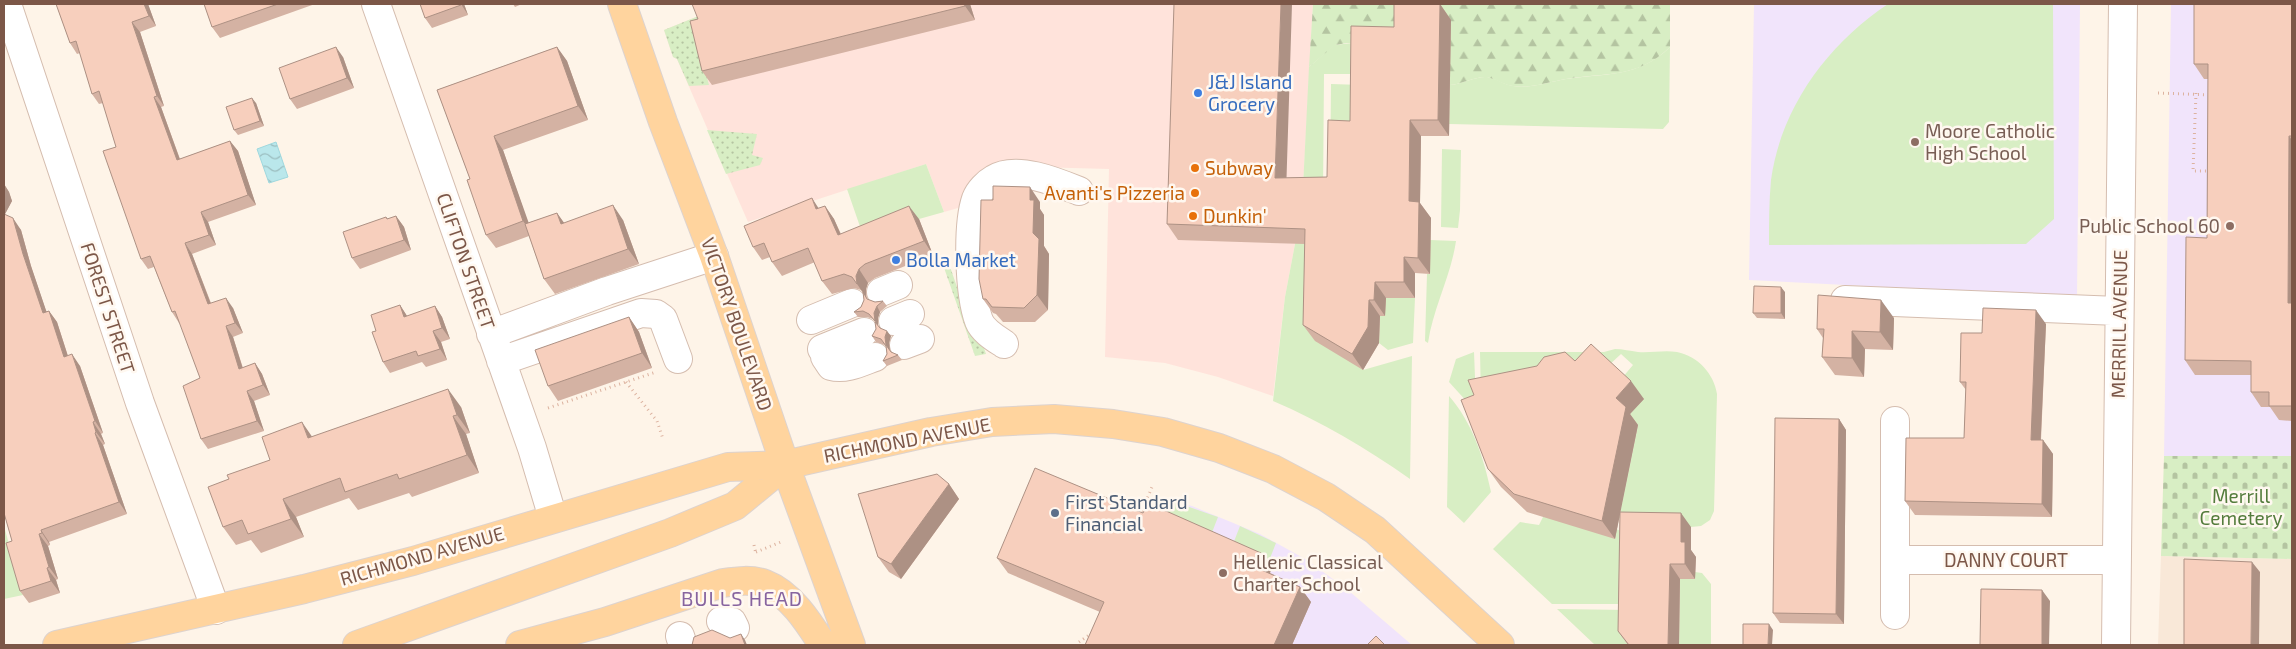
<svg xmlns="http://www.w3.org/2000/svg" width="2296" height="649" font-family="'Exo 2',sans-serif">
<style>
.residential{fill:#f9e8d8}
.commercial{fill:#ffe3db}
.education{fill:#f1e4fb}
.grass{fill:#d8eec4}
.forest{fill:url(#forest-firs)}
.cemetery{fill:url(#cemetery-stones)}
.garden{fill:url(#garden-dots)}
.water{fill:url(#water-waves);stroke:#9fd8de}
.lines{fill:none;stroke-linecap:round;stroke-linejoin:round}
.minor-casing{stroke:#d5bdaf;stroke-width:30}
.major-casing{stroke:#ddd3cf;stroke-width:30}
.path{stroke:#dcb29f;stroke-width:3;stroke-dasharray:1 4;stroke-linecap:butt}
.minor{stroke:#fff;stroke-width:28}
.major{stroke:#ffd49e;stroke-width:28}
.wall{fill:#d4b2a3}
.shaded-wall{fill:#ad9184}
.building{fill:#f7cfbd;stroke:#ad9184}
.shop-dot{fill:#3f7fe0;stroke:#fff8f0;stroke-width:2}
.education-dot{fill:#8d6e63;stroke:#fff8f0;stroke-width:2}
.food-dot{fill:#e8710a;stroke:#fff8f0;stroke-width:2}
.service-dot{fill:#5c6f8a;stroke:#fff8f0;stroke-width:2}
.labels{text-anchor:middle;stroke-width:5;stroke-linejoin:round;paint-order:stroke}
.shop-label{font-size:19px;fill:#366cbe;stroke:#fff8f0;text-anchor:start}
.education-label{font-size:19px;fill:#785e54;stroke:#fff8f0;text-anchor:start}
.food-label{font-size:19px;fill:#c56008;stroke:#fff8f0;text-anchor:start}
.street-label{font-size:19px;fill:#7c5748;stroke:#fff8f0}
.park-label{font-size:19px;fill:#547c3c;stroke:#fff8f0}
.service-label{font-size:19px;fill:#4e5e75;stroke:#fff8f0;text-anchor:start}
.neighbourhood-label{font-size:20px;letter-spacing:1px;fill:#87649f;stroke:#fff8f0}
</style>
<defs>
<pattern id="forest-firs" width="22" height="20" patternUnits="userSpaceOnUse" patternTransform="scale(1.25)"><rect width="22" height="20" fill="#d8eec4"/><path d="M5 1l3.5 6h-7zM16 11l3.5 6h-7z" fill="#b4c4a1"/></pattern>
<pattern id="cemetery-stones" width="16" height="16" patternUnits="userSpaceOnUse" patternTransform="scale(1.25)"><rect width="16" height="16" fill="#d8eec4"/><path d="M2 7V4a2 2 0 0 1 4 0v3zM10 15v-3a2 2 0 0 1 4 0v3z" fill="#b4c4a1"/></pattern>
<pattern id="garden-dots" width="8" height="8" patternUnits="userSpaceOnUse" patternTransform="scale(1.25)"><rect width="8" height="8" fill="#d8eec4"/><path d="M2 2h.1M6 6h.1" fill="none" stroke="#b4c4a1" stroke-width="1.8" stroke-linecap="round"/></pattern>
<pattern id="water-waves" width="16" height="10" patternUnits="userSpaceOnUse" patternTransform="scale(1.25)"><rect width="16" height="10" fill="#bae7eb"/><path d="M0 5q4-4 8 0t8 0" fill="none" stroke="#9cbec0"/></pattern>
</defs>
<rect width="100%" height="100%" fill="#fef4e8"/>
<path class="residential" d="M2161,556L2292,559V645H2158Z"/>
<path class="commercial" d="M752,4H1313L1302,207L1285,297L1273,396L1218,377L1165,363L1105,357L1109,169L1000,166L958,208L944,212L926,164L748,222L677,59L673,57L664,30L696,17Z"/>
<path class="education" d="M1754,4H2080L2077,297L1749,280Z
M2171,4H2292V456H2164Z
M1154,496L1192,506L1260,534L1307,560L1349,591L1412,645H1092Z"/>
<path class="grass" d="M1888,4H2053L2054,219L2026,244L1769,245C1769,223 1769,201 1771,180C1781,107 1828,44 1888,4Z
M1362,42V74H1324L1323,194L1363,370L1412,356L1410,479C1366,448 1322,422 1273,401L1285,297L1302,207L1309,67L1334,45Z
M1670,47L1669,122L1663,129L1449,124L1450,85C1462,84 1476,76 1487,77C1496,78 1504,85 1513,86C1530,89 1548,82 1566,79C1605,73 1638,78 1670,47Z
M1331,84L1362,85L1330,194Z
M1442,149L1461,150L1460,210L1458,228L1441,227Z
M926,164L944,212L919,219L865,241L847,189Z
M1430,240L1456,241C1451,276 1433,308 1428,343L1425,341L1427,274H1430Z
M1386,298H1415L1413,343L1388,350L1379,343L1380,316Z
M1615,349C1623,349 1630,351 1638,352C1651,353 1664,350 1677,352C1698,356 1714,374 1717,394L1714,511L1710,520L1701,526L1691,527L1637,526L1619,518L1638,425L1629,416L1622,378L1633,365L1621,354L1608,366L1481,398L1480,352H1604Z
M1474,352L1476,403L1469,404L1449,382L1456,359Z
M1449,396C1472,422 1484,458 1491,492L1464,523L1447,507Z
M1172,501L1218,517L1211,535L1164,520Z
M1543,517L1601,521L1630,536L1629,604H1552L1493,549L1520,522L1539,525Z
M4,526L23,595L4,599Z
M1240,526L1276,543L1267,566L1233,544Z
M1695,572L1702,573L1711,584V645H1679L1680,579H1695Z
M1557,609L1628,610V645H1595Z"/>
<path class="forest" d="M1313,4H1670V47C1637,79 1607,72 1566,79C1548,82 1530,89 1513,86C1504,85 1496,79 1487,77C1476,76 1462,84 1450,85L1405,43H1347L1335,45L1309,67Z"/>
<path class="cemetery" d="M2164,456H2292V559L2161,556Z"/>
<path class="garden" d="M752,4L696,36L709,85L689,86L677,59L673,57L664,30L696,17Z
M707,130L757,134L752,155L763,158L760,165L726,174Z
M948,261L973,333L983,345L986,354L975,356L942,262Z"/>
<path class="water" d="M276,142L288,177L269,183L257,149Z"/>
<g class="lines">
<g class="minor-casing">
<path id="minor" d="M7,4L140,403L216,610
M376,4L532,448L553,518
M881,292L898,285
M1845,300L2118,311
M811,320L852,303
M893,321L910,314
M491,334L607,291L714,256
M1004,344C995,338 983,331 979,321C969,294 967,225 976,199C979,191 987,183 994,179C1016,165 1057,182 1079,191
M904,345L920,339
M822,349L864,332
M825,357L831,366C846,370 861,362 875,357
M501,361L641,313L656,314L663,319L678,359
M1895,560H2116
M1895,615V421
M721,621L732,622L735,628
M680,636L683,645
M2116,645L2123,4"/>
</g>
<g class="major-casing">
<path id="major" d="M622,4L663,122L714,256L785,465L851,645
M57,645L304,589L413,561L728,467L785,465L931,432L992,422L1054,419L1113,424L1163,432L1219,448L1273,469L1326,497L1375,530L1500,645
M357,645L670,533L735,506L785,465
M520,645L605,622L723,583C737,581 752,579 765,584C791,594 809,623 823,645"/>
</g>
<path class="path" d="M2158,93L2212,95
M2196,93L2193,171H2210
M626,382L657,421L663,439
M548,408L656,372
M1124,506L1136,507L1133,513
M1140,516L1152,487
M754,545L756,554
M756,552L781,542
M1079,642L1092,633"/>
<use href="#minor" class="minor"/>
<use href="#major" class="major"/>
</g>
<path class="wall" d="M56,4H148L156,26L140,32L164,106L161,107L180,159L230,141L238,151L256,205L208,222L216,245L192,254L211,303L233,308L243,333L233,337L243,368L255,363L262,374L270,395L254,401L264,431L208,449L201,439L200,378L180,322L179,323L172,312L154,267L148,269L141,259L116,147L103,103L99,104L92,94L80,53L77,54L70,43Z
M204,4H315L220,38L212,27Z
M420,4H464L468,15L432,28L425,18Z
M513,4H522L515,7Z
M970,4L975,20L712,85L702,71L698,19Z
M1440,4L1451,20L1449,136H1421L1420,203L1431,218L1430,274L1415,273V298H1386L1385,316H1380L1379,343L1363,370L1315,341L1303,325L1305,244L1178,240L1167,224L1286,178L1327,177L1350,121L1394,27Z
M2292,4V421L2279,420L2270,407H2261L2251,392V375H2195L2185,360L2207,238L2208,79H2204L2194,64Z
M557,47L567,61L588,120L503,150L528,223L557,213L564,223L623,220L639,264L555,294L544,279L529,236L496,248L486,235L470,179L437,90Z
M343,57L354,88L297,109L290,99Z
M256,103L264,126L238,135L234,130Z
M4,184L9,192L12,201L5,214L21,230L31,266L46,311H49L57,322L68,356L80,366L103,433L101,434L105,444L103,445L127,514L49,542L50,545L48,546L58,579L56,580L60,593L29,603L20,591L12,541L4,513Z
M1040,202V209L1044,215V246L1049,254L1048,310L1035,322H1003L996,314L993,313L983,299Z
M825,206L834,219L841,234L919,219L933,255L875,278L868,283L866,289L867,299L875,302L883,301L887,306L880,312L878,318V326L873,319L867,317H858L854,312L861,307L864,300L863,292L861,290L854,288L832,294L822,281L815,262L782,276L772,262L770,257L762,260L753,247L819,208Z
M396,216L404,227L411,250L360,269L352,258L386,217L388,219Z
M1785,292V319L1757,318L1753,313Z
M400,305L407,316L435,306L442,317L450,339L441,342L447,360L426,367L422,362L390,373L383,362L376,331Z
M629,317L639,332L652,368L558,401L548,386Z
M1894,318L1893,350L1865,349L1864,377L1835,375L1822,357L1823,338L1817,329Z
M2046,324L2041,440H2043L2053,454L2052,517L1915,515L1905,501L1964,438L1966,390L1960,382L1982,333Z
M880,328L891,336L889,343L890,350L891,352L898,355L902,360L887,366L883,361L887,354L886,346L885,345L876,342L872,336Z
M1575,361L1644,399L1630,414L1638,425L1620,512L1691,527V550L1696,557L1695,579H1680L1679,645H1628L1618,631L1620,514L1615,539L1527,512L1501,487L1488,469Z
M461,407L470,433L466,434L479,473L412,497L409,493L358,510L349,498L296,517L304,537L261,553L251,540L236,545L223,527L229,479L270,460L312,437Z
M1839,419L1846,430L1844,624L1780,623L1773,613Z
M949,484L959,499L901,579L889,572L878,557Z
M997,558L1272,568L1270,573L1300,587L1311,602L1292,645H1085L1100,612L1008,573Z"/>
<path class="shaded-wall" d="M144,4H148L156,26L149,16Z
M461,4H464L468,15Z
M964,4H970L975,20L965,6Z
M1281,4H1292L1286,194L1275,178Z
M1440,4L1451,20L1449,136L1438,120Z
M132,22L140,32L164,106L157,96Z
M336,47L343,57L354,88L347,78Z
M557,47L567,61L588,120L578,106Z
M154,97L161,107L184,171L177,160Z
M252,98L256,103L264,126L260,121Z
M1410,120L1421,136L1420,203L1431,218L1430,274L1418,258L1409,201Z
M494,136L503,150L533,235L523,221Z
M2289,136L2292,140V310L2288,303Z
M230,141L238,151L256,205L248,195Z
M4,184L9,192L12,201L4,216Z
M1030,187L1040,202V209L1044,215V246L1049,254L1048,310L1037,295L1030,200Z
M812,198L821,212L816,209Z
M613,205L623,220L639,264L628,249Z
M825,206L834,219L847,249L838,235Z
M909,206L919,219L933,255L924,241Z
M201,212L208,222L216,245L209,235Z
M557,213L567,227L561,224Z
M396,216L404,227L411,250L404,240Z
M13,218L21,230L31,266L51,325L43,313L23,254Z
M185,243L192,254L215,315L208,304Z
M1404,257L1415,273V298L1404,282Z
M859,269L868,283L866,289V297L857,284L856,276Z
M1375,282L1386,298L1385,316L1374,300Z
M1781,287L1785,292V319L1781,313Z
M226,298L233,308L243,333L235,323Z
M1369,300L1380,316L1379,343L1363,370L1352,354Z
M1881,300L1894,318L1893,350L1880,332Z
M400,305L407,316L404,317Z
M435,306L442,317L450,339L442,328Z
M877,306L880,312L878,318V326L875,321L874,313Z
M2036,310L2046,324L2040,454L2031,440Z
M49,311L57,322L72,369L64,357Z
M629,317L639,332L652,368L642,353Z
M226,326L233,337L246,379L239,369Z
M433,331L441,342L447,360L440,349Z
M887,331L891,336L889,343L890,351L886,345L885,337Z
M1852,331L1865,349L1864,377L1852,358Z
M72,354L80,366L103,433L95,421Z
M255,363L262,374L270,395L263,385Z
M1631,381L1644,399L1630,414L1638,425L1615,539L1602,521L1616,398Z
M448,389L461,407L470,433L457,415Z
M247,391L254,401L264,431L257,421Z
M453,416L466,434L479,473L467,455Z
M1839,419L1846,430L1844,624L1836,614Z
M93,422L101,434L105,444L96,432Z
M302,422L315,441L308,438Z
M95,433L103,445L127,514L119,502Z
M2043,440L2053,454L2052,517L2042,504Z
M949,484L959,499L901,579L891,564Z
M283,499L296,517L304,537L291,519Z
M1681,513L1691,527V550L1696,557L1695,579L1685,564L1681,542Z
M41,530L49,542L50,545L42,533Z
M39,534L48,546L58,579L49,567Z
M1261,553L1272,568L1266,582L1255,567Z
M2252,562L2260,572L2259,645H2251Z
M1670,564L1680,579L1679,645H1668Z
M47,568L56,580L60,593L51,581Z
M1300,587L1311,602L1292,645H1274Z
M2042,590L2050,601L2049,645H2042Z
M1769,624L1773,630L1772,645H1768Z
M741,634L745,640L747,645H745Z"/>
<path class="building" d="M56,4H144L149,16L132,22L157,96L154,97L177,160L230,141L248,195L201,212L209,235L185,243L208,304L226,298L235,323L226,326L239,369L255,363L263,385L247,391L257,421L201,439L183,386L200,378L175,311L172,312L150,256L141,259L103,151L116,147L99,91L92,94L76,41L70,43Z
M204,4H278L212,27Z
M420,4H461V5L425,18Z
M692,4H964L965,6L702,71L690,21L698,19Z
M1174,4H1281L1275,178L1327,177L1328,120L1350,121L1351,26L1394,27V4H1440L1438,120H1410L1409,201L1419,202L1418,258L1404,257V282H1375L1374,300H1369L1368,327L1352,354L1303,325L1305,229L1167,224Z
M2194,4H2292V136H2289L2288,303H2292V406H2269V392H2251V361L2185,360L2186,237L2207,238L2208,64H2194Z
M336,47L347,78L290,99L279,68Z
M557,47L578,106L494,136L523,221L486,235L467,180L470,179L437,90Z
M252,98L260,121L234,130L226,107Z
M993,186L1030,187V200H1034L1033,233L1039,239L1037,295L1024,308L992,307L986,299H983L979,279L981,200H993Z
M812,198L816,209L825,206L838,235L909,206L924,241L865,264L859,269L856,276L857,284L852,277L844,274L822,281L808,248L772,262L764,243L753,247L744,226Z
M613,205L628,249L544,279L525,224L557,213L561,224Z
M4,214L13,218L23,254L43,313L49,311L64,357L72,354L95,421L93,422L96,432L95,433L119,502L41,530L42,533L39,534L49,567L47,568L51,581L20,591L6,543L12,541L4,513Z
M396,216L404,240L352,258L343,232L386,217L387,219Z
M1754,286L1781,287V313H1753Z
M863,292L867,299L875,302L883,301L877,306L874,313L875,321L869,314L863,311L854,312L861,307L864,300Z
M1818,295L1881,300L1880,332L1852,331V358L1822,357L1824,329H1817Z
M400,305L404,317L435,306L442,328L433,331L440,349L418,356L416,351L383,362L372,332L376,331L371,315Z
M1983,308L2036,310L2031,440H2043L2042,504L1905,501L1906,438H1964L1966,382H1960L1961,333H1982Z
M629,317L642,353L548,386L535,350Z
M875,322L880,328L887,331L885,337L886,345L891,352L898,355L883,361L887,354L886,346L881,339L872,336L876,329Z
M1591,344L1631,381L1616,398L1626,407L1602,521L1514,494L1488,469L1461,400L1474,395L1468,380L1537,366L1544,357L1565,352L1575,361Z
M448,389L457,415L453,416L467,455L399,479L397,474L345,492L340,478L283,499L291,519L248,534L242,520L223,527L208,487L229,479L227,475L270,460L262,437L302,422L308,438Z
M1775,418L1839,419L1836,614L1773,613Z
M1035,468L1143,513L1148,503L1261,553L1255,567L1300,587L1274,645H1085L1104,602L997,558Z
M937,474L949,484L891,564L878,557L858,494Z
M1620,512L1681,513V542H1685V564H1670L1668,645H1629L1618,631Z
M2184,559L2252,562L2251,645H2184Z
M1981,589L2042,590V645H1980Z
M1743,624H1769L1768,645H1743Z
M712,630L730,638L741,634L745,645H692L694,637Z
M1376,636L1385,645H1367Z"/>
<g class="shop-dot">
<circle cx="1198" cy="93" r="5"/>
<circle cx="896" cy="260" r="5"/>
</g>
<g class="education-dot">
<circle cx="1915" cy="142" r="5"/>
<circle cx="2230" cy="226" r="5"/>
<circle cx="1223" cy="573" r="5"/>
</g>
<g class="food-dot">
<circle cx="1195" cy="168" r="5"/>
<circle cx="1195" cy="193" r="5"/>
<circle cx="1193" cy="216" r="5"/>
</g>
<circle class="service-dot" cx="1055" cy="513" r="5"/>
<g class="labels">
<g class="shop-label">
<text x="1208" y="89">J&amp;J Island<tspan x="1208" dy="22">Grocery</tspan></text>
<text x="906" y="267">Bolla Market</text>
</g>
<g class="education-label">
<text x="1925" y="138">Moore Catholic<tspan x="1925" dy="22">High School</tspan></text>
<text x="2220" y="233" text-anchor="end">Public School 60</text>
<text x="1233" y="569">Hellenic Classical<tspan x="1233" dy="22">Charter School</tspan></text>
</g>
<g class="food-label">
<text x="1205" y="175">Subway</text>
<text x="1185" y="200" text-anchor="end">Avanti's Pizzeria</text>
<text x="1203" y="223">Dunkin'</text>
</g>
<g class="street-label">
<text transform="translate(466 261) rotate(71)" y="7">CLIFTON STREET</text>
<text transform="translate(108 308) rotate(72)" y="7">FOREST STREET</text>
<text transform="translate(737 324) rotate(71)" y="7">VICTORY BOULEVARD</text>
<text transform="translate(2119 324) rotate(-89)" y="7">MERRILL AVENUE</text>
<text transform="translate(907 440) rotate(-11)" y="7">RICHMOND AVENUE</text>
<text transform="translate(422 556) rotate(-16)" y="7">RICHMOND AVENUE</text>
<text x="2006" y="567">DANNY COURT</text>
</g>
<g class="park-label">
<text x="2241" y="503">Merrill<tspan x="2241" dy="22">Cemetery</tspan></text>
</g>
<g class="service-label">
<text x="1065" y="509">First Standard<tspan x="1065" dy="22">Financial</tspan></text>
</g>
<g class="neighbourhood-label">
<text x="742" y="606">BULLS HEAD</text>
</g>
</g>
<rect width="2296" height="649" fill="none" stroke="#7c5748" stroke-width="10"/>
</svg>
